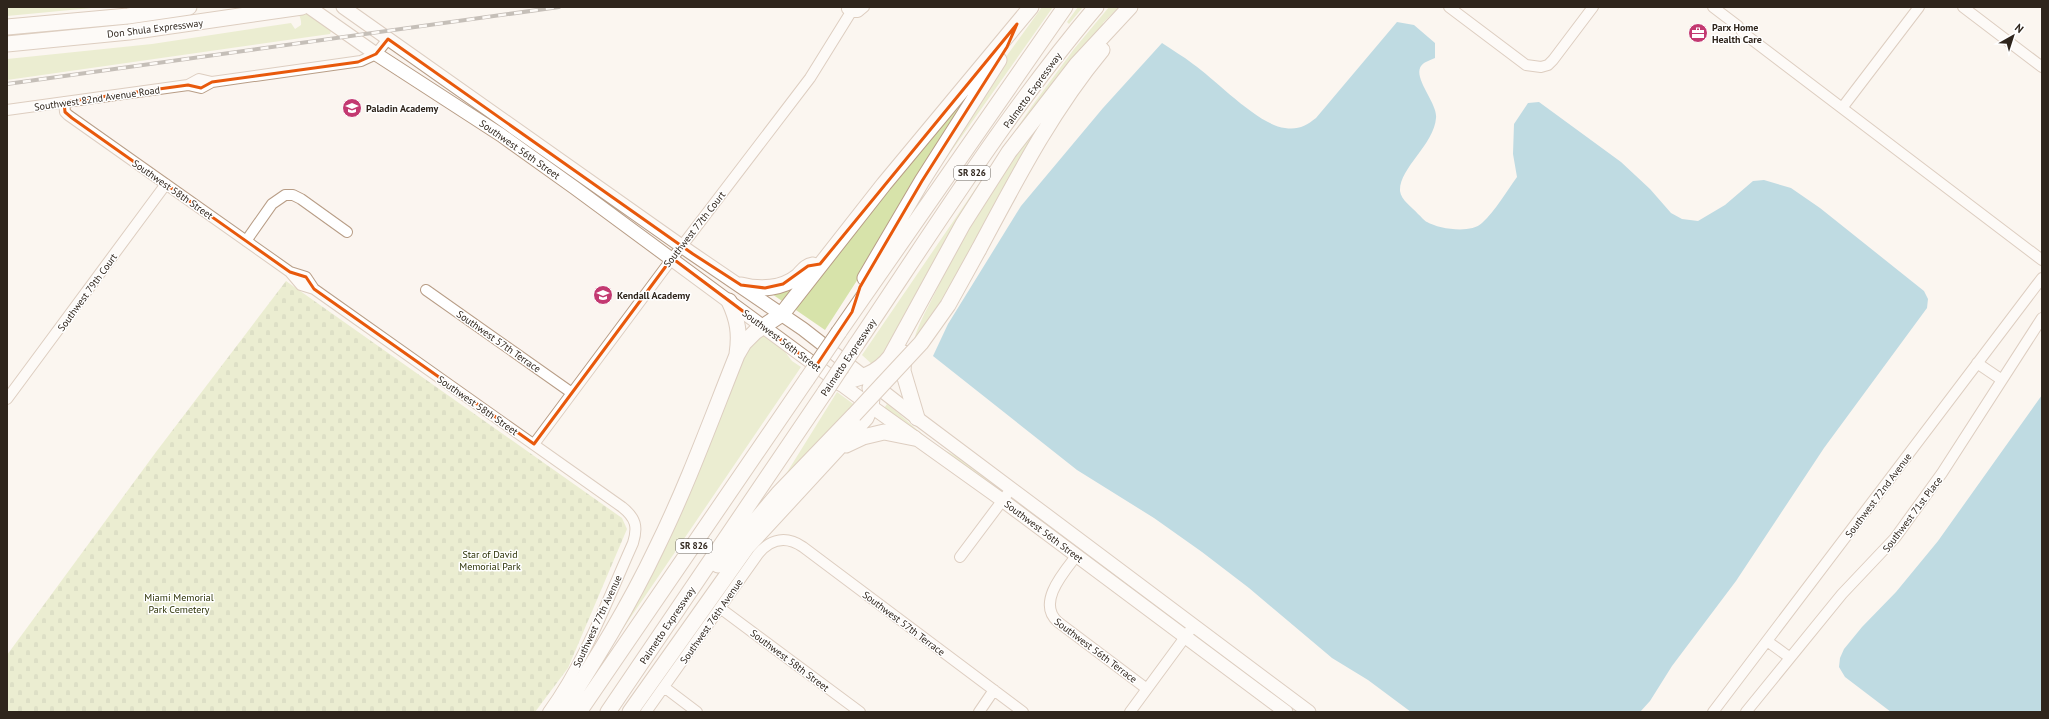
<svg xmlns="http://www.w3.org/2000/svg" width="2049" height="719" font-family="'PT Sans',sans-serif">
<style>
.grass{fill:#d7e3aa}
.cemetery{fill:url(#cemetery-stones)}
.water{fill:#76bad1}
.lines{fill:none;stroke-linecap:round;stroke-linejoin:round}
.minor-casing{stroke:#b89d86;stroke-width:12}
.major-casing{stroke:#b89d86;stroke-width:15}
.highway-casing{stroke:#b89d86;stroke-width:17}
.minor{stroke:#fff;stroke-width:10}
.major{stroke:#fff;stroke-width:13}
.highway{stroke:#fff;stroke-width:15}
.rail-casing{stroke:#847c74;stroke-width:4}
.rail{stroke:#fff;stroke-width:2.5;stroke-dasharray:8;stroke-linecap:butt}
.highway-bridge-casing{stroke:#b89d86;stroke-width:17;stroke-linecap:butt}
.highway-bridge{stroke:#fff;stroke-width:15}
.marked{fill:none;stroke:#e8590c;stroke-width:3;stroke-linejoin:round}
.labels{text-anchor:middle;stroke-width:3;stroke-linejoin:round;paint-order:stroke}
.shield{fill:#fff;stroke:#6d6660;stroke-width:1}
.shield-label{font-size:9px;font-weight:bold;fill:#2f251c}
.poi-label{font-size:10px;font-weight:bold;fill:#2f251c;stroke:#fff;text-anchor:start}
.street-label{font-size:10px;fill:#2f251c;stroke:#fff}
.park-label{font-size:10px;fill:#2a3104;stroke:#fff}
</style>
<defs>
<pattern id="cemetery-stones" width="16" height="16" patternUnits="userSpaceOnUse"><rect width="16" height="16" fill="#d7e3aa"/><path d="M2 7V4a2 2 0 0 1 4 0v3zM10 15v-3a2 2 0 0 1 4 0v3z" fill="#b9c392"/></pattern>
</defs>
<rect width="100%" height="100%" fill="#fbf5f0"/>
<path class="grass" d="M7,7H102L7,16Z
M297,7L331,31L330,34L7,80V59L152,44L291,23L295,29L301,25C302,17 297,14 297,7Z
M1042,7H1053L931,180L1000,65Z
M1078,7H1083L1069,24L1067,22Z
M1109,7H1119L1103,23L1102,28L1066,68L892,345L874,366L862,355L1032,106L1074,49Z
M969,94L867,265L825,330L793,308L891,188L935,131Z
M1057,100L947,297L913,345C916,328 926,311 934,295C967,225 1010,161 1057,100Z
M797,282L785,303L769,292Z
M762,334L780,345L792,361L801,367L607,652L749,347Z
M837,392L856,406L781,482Z
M887,404C904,417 920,434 938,446C952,456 993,470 997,489L883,410Z"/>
<path class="cemetery" d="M286,281L622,518L627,529L568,668L535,712H7V655L156,452Z"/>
<path class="water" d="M1397,22L1414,25L1435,43V58C1431,60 1427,61 1424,63C1408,74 1438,102 1436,118C1434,145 1399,168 1400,191C1401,200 1412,207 1418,214C1421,216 1424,221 1427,222C1439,229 1471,234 1482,223C1496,210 1506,192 1517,177L1513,154L1514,124L1528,103L1539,102L1621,162L1650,189L1671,213L1682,219L1698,221L1725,205L1753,181L1764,180L1791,188L1820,208L1924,291L1928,299L1927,308L1824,448L1736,581L1672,666L1650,701L1640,712H1411L1368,680L1332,658L1249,588L1202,552L1154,518L1077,470L933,356L948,324L1021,206L1103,108L1162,43C1172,50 1183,56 1193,64C1216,80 1258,125 1285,128C1298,130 1306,126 1316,118Z
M2042,395V712H1891L1845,677L1839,667L1840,658L1844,649L1862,627L1896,592L1938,541Z"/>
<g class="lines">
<g class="minor-casing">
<path id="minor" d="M1449,7L1526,65L1541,67L1548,65L1553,60L1593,7
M1713,7L1738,26
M1963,7L2042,67
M847,9L851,12H858L864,7
M1742,32L2042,260
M188,85L199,79L212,82L361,61L376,54L388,39
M64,102L65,112L68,115L290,272L301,285L314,289L622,507C636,518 638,527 633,543C607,601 585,661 548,712
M1842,108L1919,7
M7,110L188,85L201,88L212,82
M246,241L272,204L285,195H293L301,199L347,232
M290,272L306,277L314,289
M426,290L572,393
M1977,363L2002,380
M7,399L166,184
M534,444L665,268L810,78L851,12
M1077,555C1064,572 1036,603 1058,622L1147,689
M960,557L1011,489
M720,608L860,712
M1767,641L1789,657
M664,687L697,712
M646,712L758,554C771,538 787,536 803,547L1023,712
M979,712L994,690
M1130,712L1194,625
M1713,712L2042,278
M1746,712L1842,594L1895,538L1942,473L2042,318"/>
</g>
<g class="major-casing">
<path id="major" d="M309,7L376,54L501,135L575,188L872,407L1002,500L1286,712
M343,7L690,252L803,329L917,418L1309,712"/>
</g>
<g class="highway-casing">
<path id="highway" d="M7,27L128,16L189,7
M7,44L129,32L302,7
M979,249C1016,180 1052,110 1102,50
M865,278L922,181L999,60
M741,285C760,290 782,289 798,276C803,271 806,266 813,265
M729,301C738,320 740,334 737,354
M839,332L1065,7
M856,345C933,231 1007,112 1096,7
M904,353L903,371L917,418
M840,383C860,378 877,374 890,357L963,224L1009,152L1077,64L1130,7
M846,445L863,437L884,432L914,438
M718,565L778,494L854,415
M562,712C596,659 629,606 656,549C687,486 711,420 737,355L744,343L755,332L782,314L884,184L1031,7
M579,712L807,379
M608,712L825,392
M630,712L747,547L866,418C871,407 874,400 870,388"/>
</g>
<use href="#minor" class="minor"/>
<use href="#major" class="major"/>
<use href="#highway" class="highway"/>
<g class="rail-casing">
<path id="rail" d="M7,84L559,7"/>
</g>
<use href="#rail" class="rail"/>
<g class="highway-bridge-casing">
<path id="highway-bridge" d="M807,379L839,332
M825,392L856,345
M854,415L921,343L948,305L979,249"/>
</g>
<use href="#highway-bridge" class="highway-bridge"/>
</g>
<path d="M0 0H2049V719H0ZM1017,24L1007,47L922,181L860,287L852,312L816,366L672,258L534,444L314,289L306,277L290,272L72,118L65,112L64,102L188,85L201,88L212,82L358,62L376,54L388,39L693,254L741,285L765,288L783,284L808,266L820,264Z" fill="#fbf5f0" fill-opacity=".55" fill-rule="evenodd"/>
<path class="marked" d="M1017,24L1007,47L922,181L860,287L852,312L816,366L672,258L534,444L314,289L306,277L290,272L72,118L65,112L64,102L188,85L201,88L212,82L358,62L376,54L388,39L693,254L741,285L765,288L783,284L808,266L820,264Z"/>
<defs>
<g id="office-disc" transform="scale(1)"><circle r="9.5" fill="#c33971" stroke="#fff"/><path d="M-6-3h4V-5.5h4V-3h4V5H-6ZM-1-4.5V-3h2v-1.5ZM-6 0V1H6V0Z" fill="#fff"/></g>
<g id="school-disc" transform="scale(1)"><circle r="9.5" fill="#c33971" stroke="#fff"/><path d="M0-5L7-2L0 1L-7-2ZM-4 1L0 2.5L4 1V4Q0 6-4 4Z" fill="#fff"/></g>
</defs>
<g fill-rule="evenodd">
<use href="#office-disc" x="1698" y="33"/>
<use href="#school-disc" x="352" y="108"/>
<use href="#school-disc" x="603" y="295"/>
</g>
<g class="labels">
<g class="shield">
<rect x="954" y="166" width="36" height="14" rx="3"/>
<rect x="676" y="539" width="36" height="14" rx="3"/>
</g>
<g class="shield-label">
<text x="972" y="176">SR 826</text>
<text x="694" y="549">SR 826</text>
</g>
<g class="poi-label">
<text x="1712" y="31">Parx Home<tspan x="1712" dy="12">Health Care</tspan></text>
<text x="366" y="112">Paladin Academy</text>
<text x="617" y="299">Kendall Academy</text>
</g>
<g class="street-label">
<text transform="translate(155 28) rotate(-7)" y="4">Don Shula Expressway</text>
<text transform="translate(1032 90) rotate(-54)" y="4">Palmetto Expressway</text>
<text transform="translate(97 98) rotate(-8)" y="4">Southwest 82nd Avenue Road</text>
<text transform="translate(520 149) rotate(35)" y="4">Southwest 56th Street</text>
<text transform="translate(173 189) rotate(35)" y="4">Southwest 58th Street</text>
<text transform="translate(694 229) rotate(-52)" y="4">Southwest 77th Court</text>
<text transform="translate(87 292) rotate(-54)" y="4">Southwest 79th Court</text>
<text transform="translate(782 340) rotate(37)" y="4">Southwest 56th Street</text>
<text transform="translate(499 341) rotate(35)" y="4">Southwest 57th Terrace</text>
<text transform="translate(848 357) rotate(-56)" y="4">Palmetto Expressway</text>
<text transform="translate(478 405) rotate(35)" y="4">Southwest 58th Street</text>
<text transform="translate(1878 495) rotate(-53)" y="4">Southwest 72nd Avenue</text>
<text transform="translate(1912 514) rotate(-53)" y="4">Southwest 71st Place</text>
<text transform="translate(1044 531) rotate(37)" y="4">Southwest 56th Street</text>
<text transform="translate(597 621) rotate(-65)" y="4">Southwest 77th Avenue</text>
<text transform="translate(711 621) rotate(-55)" y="4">Southwest 76th Avenue</text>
<text transform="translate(904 623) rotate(37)" y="4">Southwest 57th Terrace</text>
<text transform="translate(667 625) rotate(-56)" y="4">Palmetto Expressway</text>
<text transform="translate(1096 650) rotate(37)" y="4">Southwest 56th Terrace</text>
<text transform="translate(790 660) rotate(37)" y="4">Southwest 58th Street</text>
</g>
<g class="park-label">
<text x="490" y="558">Star of David<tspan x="490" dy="12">Memorial Park</tspan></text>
<text x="179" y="601">Miami Memorial<tspan x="179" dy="12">Park Cemetery</tspan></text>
</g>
</g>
<rect width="2049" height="719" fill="none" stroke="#2f251c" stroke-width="16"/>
<g transform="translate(2013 36) rotate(39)" stroke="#ffffff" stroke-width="3" paint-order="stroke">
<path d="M0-3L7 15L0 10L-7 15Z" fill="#2f251c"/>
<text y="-6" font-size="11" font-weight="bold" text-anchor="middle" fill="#2f251c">N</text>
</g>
</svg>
